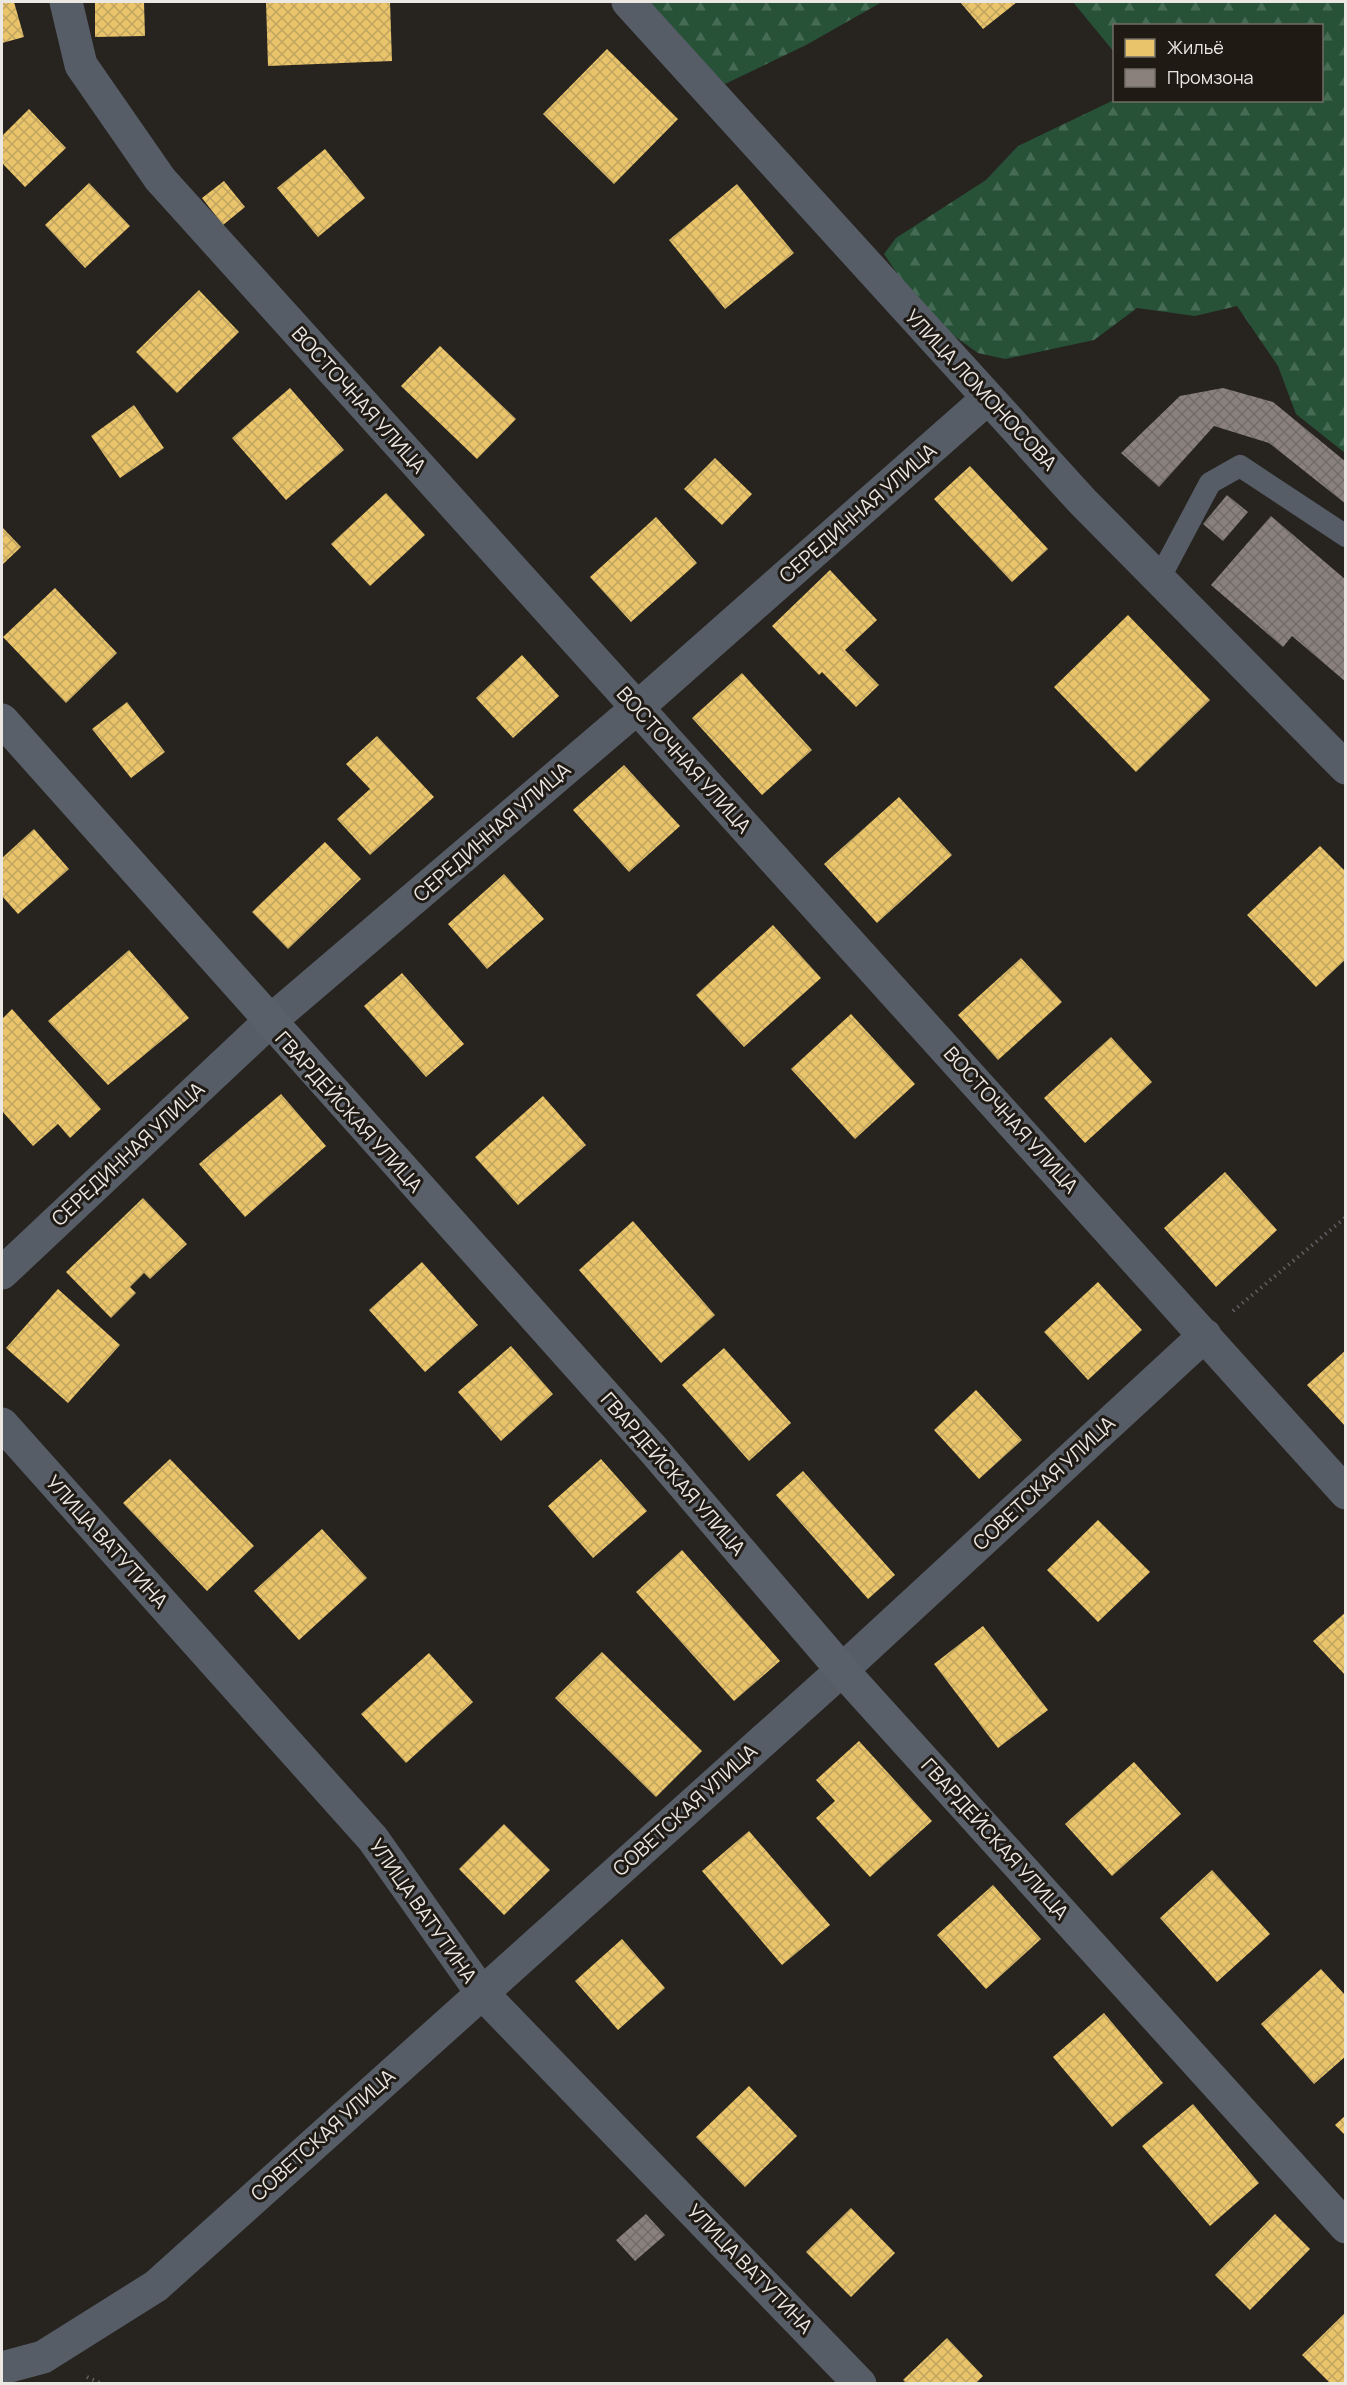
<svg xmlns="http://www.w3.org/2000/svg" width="1347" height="2385" font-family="Manrope,sans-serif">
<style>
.forest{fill:url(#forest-firs)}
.homes{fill:url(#homes-cross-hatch)}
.industry{fill:url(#industry-cross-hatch)}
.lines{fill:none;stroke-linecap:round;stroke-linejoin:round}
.path{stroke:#5d5f61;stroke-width:4;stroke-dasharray:1.5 4.5;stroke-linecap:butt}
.lane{stroke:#575d67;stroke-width:22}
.street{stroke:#575d67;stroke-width:33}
.secondary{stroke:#596069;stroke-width:33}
.labels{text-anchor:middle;stroke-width:6;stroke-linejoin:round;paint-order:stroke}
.street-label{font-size:20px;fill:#ebe7e2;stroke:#201a14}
</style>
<defs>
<pattern id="forest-firs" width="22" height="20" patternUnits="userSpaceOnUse" patternTransform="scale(1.5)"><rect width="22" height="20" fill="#275237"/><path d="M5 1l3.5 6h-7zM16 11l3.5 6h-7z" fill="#466b54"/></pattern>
<pattern id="homes-cross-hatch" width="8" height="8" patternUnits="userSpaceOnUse" patternTransform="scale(1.5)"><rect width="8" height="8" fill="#e9c46a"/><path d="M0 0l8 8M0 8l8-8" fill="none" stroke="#c0a460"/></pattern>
<pattern id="industry-cross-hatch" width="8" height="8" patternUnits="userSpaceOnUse" patternTransform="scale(1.5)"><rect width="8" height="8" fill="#8a817c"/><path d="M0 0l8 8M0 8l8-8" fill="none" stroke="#726c68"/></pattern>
</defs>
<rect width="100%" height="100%" fill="#272420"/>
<path class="forest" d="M648,2H882L806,45L725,84Z
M1073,2H1345V453L1296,414L1278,366L1237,306L1195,316L1137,308L1094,340L1005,359L978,353L926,316L884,254L896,238L986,180L1018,146L1114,100H1322V26H1114V52Z"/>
<path class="homes" d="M2,2H14L24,37L2,43Z
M95,2H144L145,36L95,37Z
M266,2H390L392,61L268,66Z
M960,2H1017L983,29Z
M607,49L678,119L614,184L543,114Z
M29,109L66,148L25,187L2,163V136Z
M325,149L365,198L318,237L277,188Z
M224,181L245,207L223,225L202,198Z
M89,183L130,226L85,268L45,225Z
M737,184L794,253L725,309L669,240Z
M199,290L239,332L177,393L136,352Z
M440,346L516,419L477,459L401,386Z
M290,388L344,450L286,500L232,438Z
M134,405L164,448L120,478L91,436Z
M715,458L752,494L722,525L684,489Z
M970,466L1048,549L1012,582L934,499Z
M386,493L425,535L370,586L331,544Z
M656,517L697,563L631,622L590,577Z
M2,527L21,547L2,565Z
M830,570L877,620L845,650L879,685L856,707L822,672L819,675L772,626Z
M55,588L117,653L66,703L3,637Z
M1128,615L1210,700L1136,772L1054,687Z
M522,655L559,696L513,738L476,698Z
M742,673L812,750L762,795L692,718Z
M127,702L165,752L131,778L92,729Z
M377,736L434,797L370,855L337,819L370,789L346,764Z
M624,765L680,826L629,872L573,810Z
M899,797L952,855L877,923L824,864Z
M34,829L69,869L18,914L2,896V858Z
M325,842L361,879L288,949L252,912Z
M1320,846L1346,872V959L1316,987L1247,915Z
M504,874L544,919L487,969L448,924Z
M773,925L821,978L744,1047L696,995Z
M129,950L189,1018L108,1085L48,1021Z
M1021,958L1062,1002L998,1060L958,1015Z
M402,973L464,1044L426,1077L364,1006Z
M12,1009L101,1109L70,1138L58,1124L33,1146L2,1111V1019Z
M851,1014L915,1084L855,1139L791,1069Z
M1111,1037L1152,1082L1085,1143L1044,1098Z
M281,1094L326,1146L245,1217L199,1164Z
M543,1096L586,1145L518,1205L475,1157Z
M1225,1172L1277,1230L1216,1287L1164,1228Z
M143,1198L187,1244L150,1279L144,1273L130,1287L136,1293L111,1318L66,1272Z
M633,1221L715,1315L661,1363L579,1270Z
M422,1262L478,1325L425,1372L369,1310Z
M1098,1282L1142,1330L1088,1380L1044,1332Z
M58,1289L120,1345L68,1403L6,1348Z
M511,1346L553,1394L501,1441L458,1392Z
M724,1348L791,1423L749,1461L682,1385Z
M1346,1350V1427L1307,1385Z
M976,1390L1022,1440L979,1479L934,1430Z
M170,1459L254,1546L207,1591L123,1503Z
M601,1459L647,1511L593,1558L548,1506Z
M803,1471L895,1575L868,1599L776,1495Z
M1098,1520L1150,1572L1098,1622L1047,1570Z
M322,1529L367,1578L299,1640L254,1591Z
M682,1550L780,1661L734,1701L636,1592Z
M1346,1612V1676L1313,1641Z
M983,1626L1048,1710L998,1748L934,1664Z
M602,1652L702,1751L656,1797L555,1698Z
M429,1653L473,1702L406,1763L361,1714Z
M859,1741L932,1821L870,1877L816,1818L835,1801L816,1780Z
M1134,1762L1181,1814L1112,1876L1065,1824Z
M504,1824L550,1870L504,1915L459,1869Z
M749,1831L830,1925L782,1965L702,1871Z
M1212,1870L1270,1934L1217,1982L1160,1918Z
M993,1885L1041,1939L986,1989L937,1935Z
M622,1939L665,1988L618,2030L575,1981Z
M1321,1969L1346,1996V2056L1314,2084L1261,2024Z
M1104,2013L1163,2083L1112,2127L1053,2057Z
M749,2086L797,2136L745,2187L696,2137Z
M1193,2104L1259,2183L1210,2226L1142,2146Z
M1346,2115V2136L1335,2125Z
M851,2208L895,2253L851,2297L806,2252Z
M1275,2214L1310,2249L1250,2310L1215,2275Z
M1346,2312V2384H1331L1302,2355Z
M947,2338L983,2376L975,2384H907L903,2380Z"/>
<path class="industry" d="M1223,388L1273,402L1346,462V504L1269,443L1214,426L1159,487L1121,453L1180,396Z
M1227,495L1248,512L1223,541L1203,524Z
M1271,516L1346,580V682L1292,636L1283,647L1211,585Z
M646,2214L665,2235L635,2261L616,2240Z"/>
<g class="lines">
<path class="path" d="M1233,1311L1346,1217
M87,2377L102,2384"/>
<path class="lane" d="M1159,579L1210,483L1240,466L1346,536"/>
<path class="street" d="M66,2L81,65L160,179L1346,1493
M628,2L1083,502L1346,768
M2,1273L269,1022L637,708L988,398
M2,1424L373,1839L481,1992L860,2384
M2,2368L43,2357L156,2286L842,1670L1205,1335"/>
<path class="secondary" d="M2,720L652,1448L842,1670L1346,2227"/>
</g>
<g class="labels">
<g class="street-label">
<text transform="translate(981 390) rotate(47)" y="7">УЛИЦА ЛОМОНОСОВА</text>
<text transform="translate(359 400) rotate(48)" y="7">ВОСТОЧНАЯ УЛИЦА</text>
<text transform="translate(858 513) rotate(-41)" y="7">СЕРЕДИННАЯ УЛИЦА</text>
<text transform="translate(684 760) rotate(48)" y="7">ВОСТОЧНАЯ УЛИЦА</text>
<text transform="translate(492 832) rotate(-41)" y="7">СЕРЕДИННАЯ УЛИЦА</text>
<text transform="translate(349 1112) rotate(48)" y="7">ГВАРДЕЙСКАЯ УЛИЦА</text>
<text transform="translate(1011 1120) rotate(48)" y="7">ВОСТОЧНАЯ УЛИЦА</text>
<text transform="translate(128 1154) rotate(-43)" y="7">СЕРЕДИННАЯ УЛИЦА</text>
<text transform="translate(673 1474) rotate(49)" y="7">ГВАРДЕЙСКАЯ УЛИЦА</text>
<text transform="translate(1044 1483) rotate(-43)" y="7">СОВЕТСКАЯ УЛИЦА</text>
<text transform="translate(107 1542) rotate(48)" y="7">УЛИЦА ВАТУТИНА</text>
<text transform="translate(685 1810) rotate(-42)" y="7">СОВЕТСКАЯ УЛИЦА</text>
<text transform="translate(995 1839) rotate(48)" y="7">ГВАРДЕЙСКАЯ УЛИЦА</text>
<text transform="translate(423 1911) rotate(55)" y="7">УЛИЦА ВАТУТИНА</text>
<text transform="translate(323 2135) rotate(-42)" y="7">СОВЕТСКАЯ УЛИЦА</text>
<text transform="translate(750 2269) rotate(46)" y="7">УЛИЦА ВАТУТИНА</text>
</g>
</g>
<rect width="1347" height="2385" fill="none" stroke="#ebe7e2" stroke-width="6"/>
<rect x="1113" y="24" width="210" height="78" fill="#201a14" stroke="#716c66" stroke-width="1.5"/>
<rect x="1125" y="39" width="30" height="18" fill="#e9c46a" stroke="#716c66" stroke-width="1.5"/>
<text x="1167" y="54" font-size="18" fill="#ebe7e2">Жильё</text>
<rect x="1125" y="69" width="30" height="18" fill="#8a817c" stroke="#716c66" stroke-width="1.5"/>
<text x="1167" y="84" font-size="18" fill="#ebe7e2">Промзона</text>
</svg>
